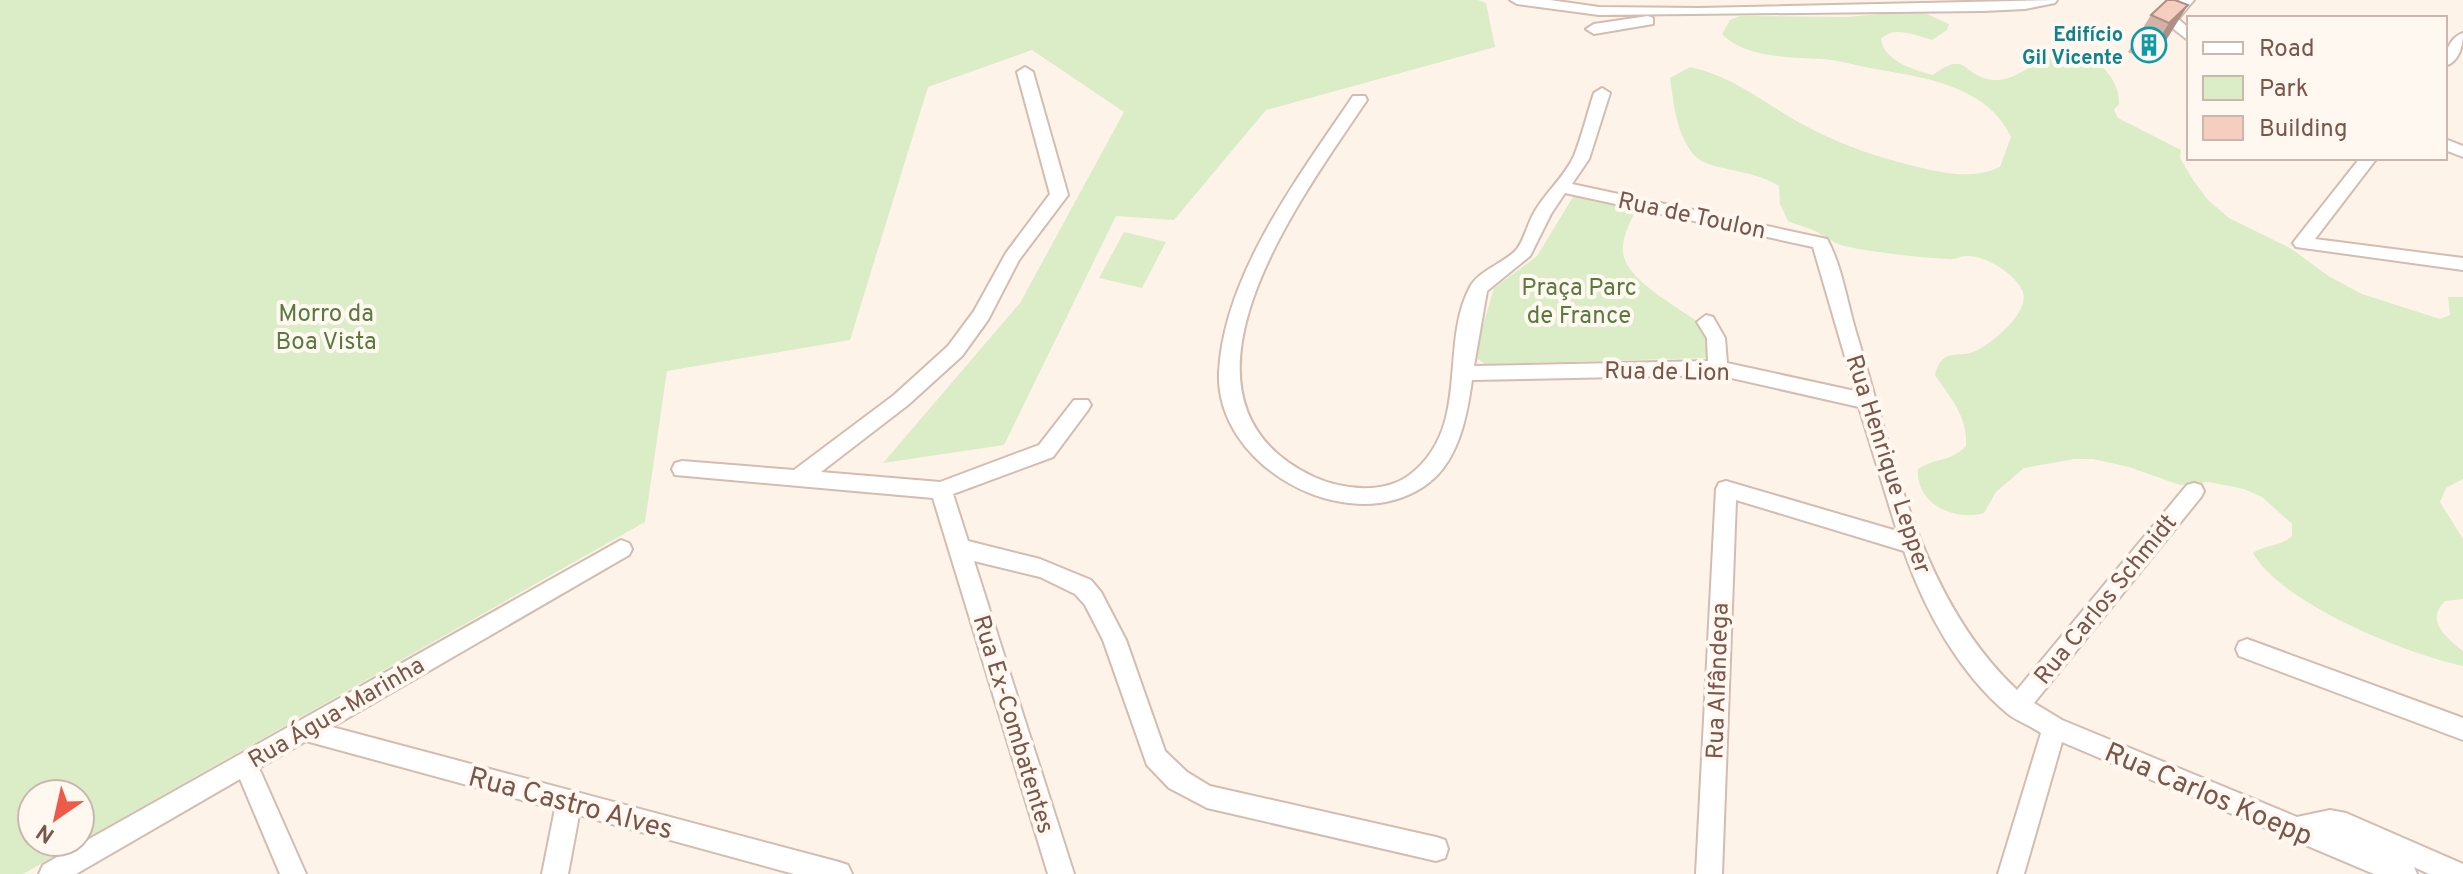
<svg xmlns="http://www.w3.org/2000/svg" width="2463" height="874" font-family="Overpass,sans-serif">
<style>
.green{fill:#daedc6}
.lines{fill:none;stroke-linecap:round;stroke-linejoin:round}
.minor-casing{stroke:#d3bcb0;stroke-width:4}
.minor{fill:#fff;fill-rule:evenodd}
.wall{fill:#d3b1a4}
.shaded-wall{fill:#ac9086}
.building{fill:#f5cebf;stroke:#ac9086;stroke-width:2}
.labels{text-anchor:middle;stroke-width:8;stroke-linejoin:round;paint-order:stroke}
.far-culture-label{font-size:20px;font-weight:bold;fill:#0d838f;stroke:#fff8f1;text-anchor:end}
.street-label{font-size:24px;fill:#7a564a;stroke:#fff8f1}
.park-label{font-size:24px;fill:#587a3f;stroke:#fff8f1}
.near-street-label{font-size:28px;fill:#7a564a;stroke:#fff8f1}
</style>
<rect width="100%" height="100%" fill="#fef3e9"/>
<path class="green" d="M0,0H1478L1486,3L1495,47L1266,110L1174,220L1116,216L1004,445L883,463L1020,303L1124,112L1032,50L928,87L850,340L667,371L645,522L80,842V794H32V842H79L23,874H0Z
M1903,12L1927,14L1949,24L1947,30L1932,40C1916,36 1895,25 1881,39C1884,61 1914,70 1933,75C1968,49 1961,76 1993,80C2015,82 2037,60 2056,53C2086,42 2121,76 2119,104L2114,110L2118,118L2181,150L2180,158L2193,180L2208,200L2229,218L2290,248L2330,277L2362,294L2440,319L2450,315L2448,297H2463V479L2446,488L2440,502L2463,539V599L2445,601C2425,621 2446,637 2463,651V666C2406,654 2282,604 2253,553C2266,544 2281,547 2292,536V524L2262,497L2244,489L2209,482L2180,485L2129,467L2093,459H2074L2024,468L1996,492L1984,513C1954,522 1915,503 1918,469C1934,458 1951,462 1966,446C1968,416 1950,398 1935,375C1942,345 1959,360 1978,350C1994,341 2032,311 2022,290C2014,273 1985,255 1966,256C1960,256 1955,260 1948,259C1914,257 1877,253 1844,246C1833,243 1826,237 1817,232C1808,227 1797,225 1788,221L1780,204L1779,186C1756,172 1733,172 1708,164C1678,153 1674,106 1670,78L1690,67C1732,76 1763,102 1800,123C1838,144 1879,158 1922,168C1950,174 1972,179 2000,167L2011,137C1988,86 1923,77 1875,69C1857,66 1839,60 1821,59C1789,57 1745,58 1722,34L1730,20L1740,16L1847,17Z
M1576,192L1638,205C1632,219 1621,237 1623,253C1626,280 1679,308 1700,323L1706,330L1708,358L1485,364L1474,356L1494,288L1537,256Z
M1124,232L1166,242L1142,288L1099,278Z"/>
<g class="lines">
<g class="minor-casing">
<path id="minor" d="M1510,0H1550L1599,7L1699,8L2057,0L2055,3L2025,9L1983,11L1599,15L1517,4Z
M2179,0H2194L2178,19L2189,28V41L2162,20Z
M1648,16L1653,18V24L1594,34L1586,29L1594,24Z
M2463,33C2463,46 2459,62 2445,66C2445,53 2449,38 2463,33Z
M1025,67L1033,72L1068,195L1019,260L988,320L962,356L908,405L821,472L940,482L1039,445L1074,400H1088L1091,405L1088,410L1053,457L953,494L968,541L1040,559L1091,580L1101,592L1126,640L1165,751L1187,772L1210,786L1436,837L1445,840L1448,849L1445,858L1436,861L1207,808L1169,788L1147,765L1103,640L1085,605L1075,594L1040,577L974,561L1074,874H1048L933,498L675,475L672,469L675,463L682,461L794,470L894,395L948,346L974,311L1006,253L1050,194L1017,72Z
M1602,88L1610,93L1589,159L1572,184L1827,239C1842,266 1847,302 1856,332C1894,456 1919,598 2017,690L2187,485L2194,483L2201,485L2204,491L2201,497L2034,703L2062,720L2297,817L2330,810L2346,813L2463,864V874H2429L2414,867L2417,874H2374L2062,742L2024,874H1998L2041,733C2031,726 2017,721 2008,714C1959,673 1925,611 1904,551L1736,500L1722,874H1696L1716,489L1719,483L1726,481L1897,531L1859,407L1718,375L1472,380C1467,417 1458,465 1423,487C1345,538 1215,466 1219,372C1224,274 1300,175 1353,96H1365L1367,100C1303,196 1148,399 1314,477C1343,490 1386,495 1412,473C1471,425 1439,345 1470,287C1479,270 1505,263 1517,249C1525,238 1528,222 1535,211C1546,192 1565,176 1574,156C1582,136 1587,114 1594,93ZM1565,193L1813,247L1855,391L1727,363L1725,338L1713,317L1706,315L1697,322L1707,338L1708,361L1474,366L1487,291L1530,256L1551,214Z
M2445,139L2463,146V157L2445,150Z
M2360,158H2377L2315,239L2463,258V270L2296,247L2293,243L2296,239Z
M621,540L629,543L632,549L629,555L332,727L839,862L848,865L852,874H794L579,815L568,874H542L555,809L306,741L259,768L306,874H280L240,779L76,874H39L43,865Z
M2247,639L2463,718V740L2239,656L2236,649L2239,642Z"/>
</g>
<use href="#minor" class="minor"/>
</g>
<path class="wall" d="M2175,0L2165,42L2146,60L2128,52L2151,15Z"/>
<path class="shaded-wall" d="M2188,5L2165,42L2146,60L2169,23Z"/>
<path class="building" d="M2167,0H2175L2188,5L2169,23L2151,15Z"/>
<defs>
<g id="building-ring" transform="scale(1.8)"><circle r="9.5" fill="#fff8f1" stroke="#0f9aa8" stroke-width="1.5"/><path d="M-4-6H4V6H1V3H-1V6H-4ZM-2.5-4.3h1.7v1.8h-1.7ZM.8-4.3h1.7v1.8H.8ZM-2.5-1h1.7V.8h-1.7ZM.8-1h1.7V.8H.8Z" fill="#0f9aa8"/></g>
</defs>
<g fill-rule="evenodd">
<use href="#building-ring" x="2149" y="45"/>
</g>
<g class="labels">
<g class="far-culture-label">
<text x="2123" y="41">Edifício<tspan x="2123" dy="23">Gil Vicente</tspan></text>
</g>
<g class="street-label">
<text transform="translate(1692 215) rotate(12)" y="8">Rua de Toulon</text>
<text transform="translate(1667 371) rotate(1)" y="8">Rua de Lion</text>
<text transform="translate(1889 464) rotate(72)" y="8">Rua Henrique Lepper</text>
<text transform="translate(2105 599) rotate(-51)" y="8">Rua Carlos Schmidt</text>
<text transform="translate(1717 681) rotate(-88)" y="8">Rua Alfândega</text>
<text transform="translate(336 712) rotate(-30)" y="8">Rua Água-Marinha</text>
<text transform="translate(1014 724) rotate(73)" y="8">Rua Ex-Combatentes</text>
</g>
<g class="park-label">
<text x="1579" y="295">Praça Parc<tspan x="1579" dy="28">de France</tspan></text>
<text x="326" y="321">Morro da<tspan x="326" dy="28">Boa Vista</tspan></text>
</g>
<g class="near-street-label">
<text transform="translate(2209 793) rotate(23)" y="10">Rua Carlos Koepp</text>
<text transform="translate(571 802) rotate(15)" y="10">Rua Castro Alves</text>
</g>
</g>
<rect x="2187" y="16" width="260" height="144" fill="#fff8f1" stroke="#cab7ae" stroke-width="2"/>
<rect x="2203" y="42" width="40" height="12" fill="#ffffff" stroke="#cab7ae" stroke-width="2"/>
<text x="2259" y="56" font-size="24" fill="#7a564a">Road</text>
<rect x="2203" y="76" width="40" height="24" fill="#daedc6" stroke="#cab7ae" stroke-width="2"/>
<text x="2259" y="96" font-size="24" fill="#7a564a">Park</text>
<rect x="2203" y="116" width="40" height="24" fill="#f5cebf" stroke="#cab7ae" stroke-width="2"/>
<text x="2259" y="136" font-size="24" fill="#7a564a">Building</text>
<g transform="translate(56 818) rotate(214)"><circle r="38" fill="#fff8f1" stroke="#cab7ae" stroke-width="2"/>
<path d="M0-6L14 30L0 20L-14 30Z" fill="#ed5a49"/>
<text y="-12" font-size="22" font-weight="bold" text-anchor="middle" fill="#7a564a">N</text>
</g>
</svg>
